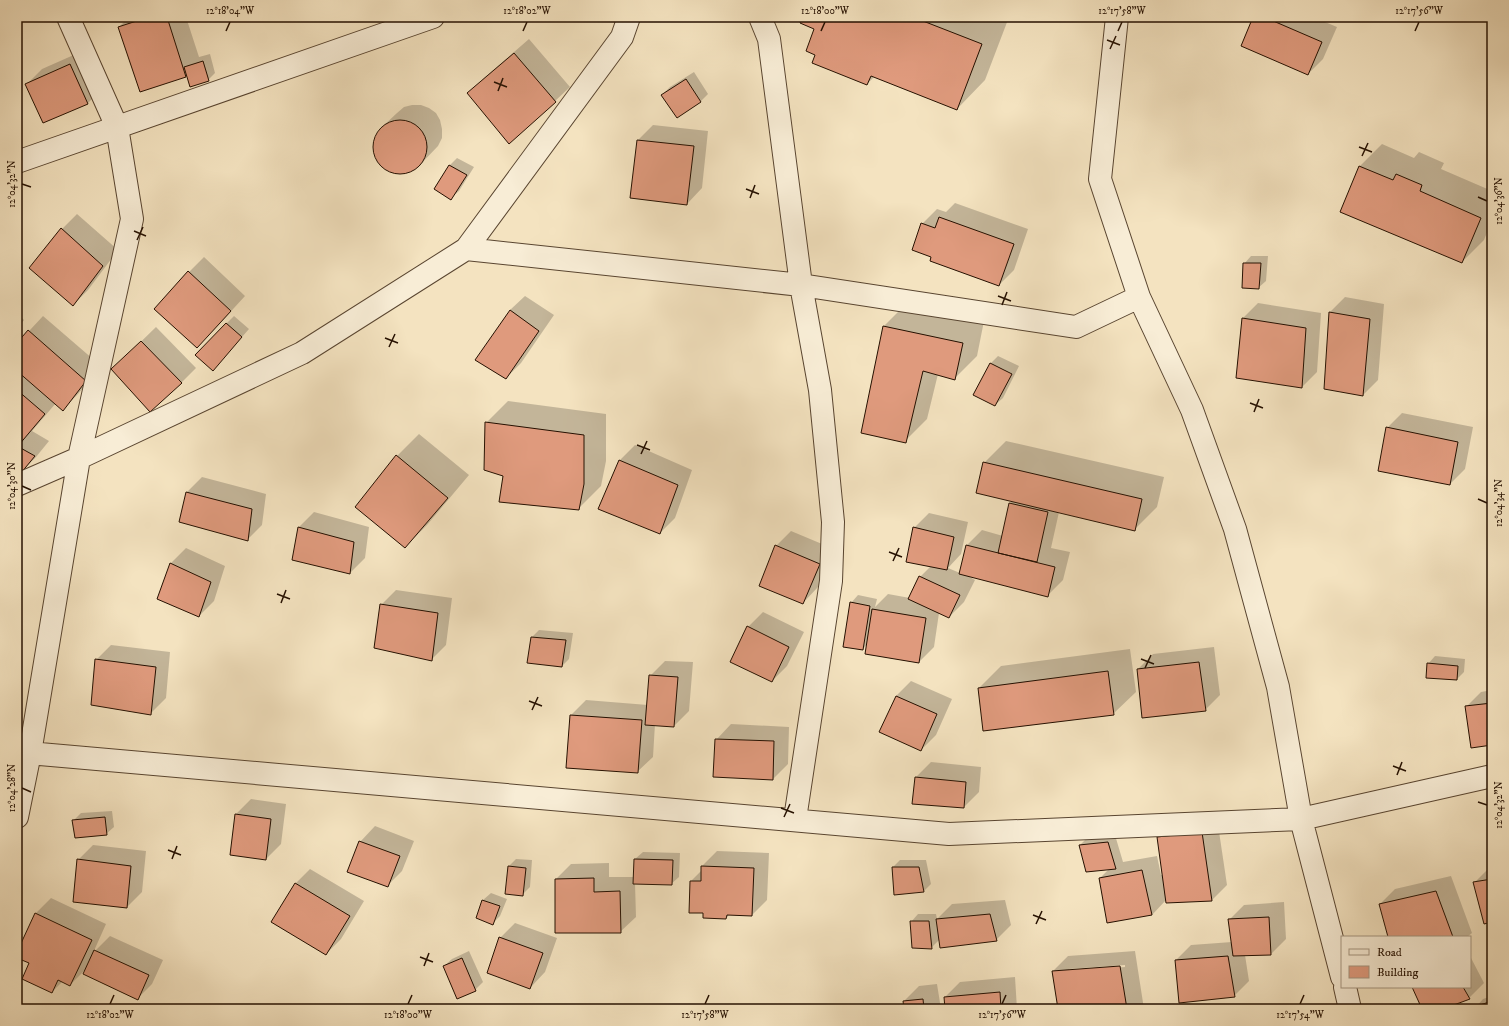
<svg xmlns="http://www.w3.org/2000/svg" width="1509" height="1026" font-family="'IM FELL DW Pica',serif">
<style>
.shadow{fill:#0003;fill-rule:evenodd}
.building{fill:#df9a7d;stroke:#251000}
.lines{fill:none;stroke-linecap:round;stroke-linejoin:round}
.minor-casing{stroke:#594530;stroke-width:24}
.minor{stroke:#f8edd6;stroke-width:22}
.ticks{fill:none;stroke:#251000;stroke-width:1.5}
.neatline{fill:none;stroke:#251000;stroke-width:1.5}
.ticks-label{font-size:10px;text-anchor:middle;fill:#251000}
</style>
<rect width="100%" height="100%" fill="#f4e3c0"/>
<filter id="stains"><feTurbulence type="fractalNoise" baseFrequency=".005" numOctaves="4"/><feColorMatrix values="0 0 0 0 .2 0 0 0 0 .09 0 0 0 0 .02 0 0 0 .5 -.17"/></filter>
<radialGradient id="worn" r=".72"><stop offset=".6" stop-color="#630" stop-opacity="0"/><stop offset="1" stop-color="#630" stop-opacity=".3"/></radialGradient>
<path class="shadow" d="M129,17H186L199,57L210,54L215,73L208,80L187,75L186,76L119,27Z
M803,17H1009L985,80L957,109L875,76L867,84L817,55L816,28Z
M1254,17H1313L1337,27L1323,59L1308,74Z
M529,39L570,87L555,101L469,93L484,78Z
M85,50L103,88L88,103L44,122L27,84L42,69Z
M694,72L708,94L701,101L677,117L662,95L670,87Z
M412,105H421L429,108L436,113L440,120L442,129V138L438,146L417,168L409,172L401,173L391,172L384,168L378,161L374,153V144L376,136L381,128L397,113L404,107Z
M653,125L708,131L702,188L687,204L638,140Z
M1382,144L1414,158L1419,152L1444,163L1441,169L1492,191V220L1484,240L1462,262L1341,212L1360,166Z
M457,158L474,167L459,191L451,198L436,189L450,165Z
M955,203L1028,229L1014,270L999,285L932,256L922,224L937,209L946,212Z
M77,214L118,250L88,290L73,305L62,229Z
M1251,256H1268L1266,281L1258,288L1244,264Z
M204,257L245,296L212,332L189,272Z
M525,296L554,315L521,363L506,378L510,310Z
M1345,297L1384,304L1378,380L1363,395L1330,312Z
M1258,303L1321,313L1317,372L1302,387L1243,318Z
M906,304L984,321L977,356L954,379L938,374L927,419L905,441L884,326Z
M17,313L24,320L17,329Z
M43,316L101,366L78,394L63,409L56,403L32,431L49,441L36,457L21,472L17,470V376L20,372L17,369V344Z
M234,316L249,329L220,362L226,324Z
M156,327L196,368L181,383L113,369Z
M998,356L1019,366L1003,398L995,405L974,394L991,363Z
M508,401L606,414V461L601,486L579,508L505,475L486,423Z
M1402,413L1473,427L1465,469L1450,484L1387,428Z
M419,434L469,475L427,525L405,547L397,456Z
M1006,441L1164,477L1157,507L1134,530L1059,512L1051,548L1070,552L1063,580L1048,595L970,576V577L975,580L964,602L949,617L939,613L934,647L919,662L868,643L863,649L851,603L858,595L877,599L875,607L888,594L910,598L920,577L931,566L914,528L929,513L968,522L961,554L948,568L960,573L967,545L982,530L1003,536L1010,503L1012,501L984,463Z
M635,445L692,470L675,518L660,533L600,509L620,460Z
M202,477L266,494L262,525L247,540L180,522L187,492Z
M314,512L369,527L365,558L350,573L299,527Z
M791,531L834,549L818,587L803,603L776,546Z
M186,548L225,566L214,601L199,616L158,598L171,563Z
M396,590L452,598L446,645L431,660L381,605Z
M763,612L804,632L787,666L772,681L748,627Z
M539,630L573,633L569,659L562,666L532,637Z
M111,645L170,652L166,698L151,713L96,660Z
M1214,647L1220,695L1205,710L1138,669L1153,654Z
M1130,649L1136,692L1113,714L979,688L1001,666Z
M1435,656L1465,659L1464,672L1457,679L1428,664Z
M665,661L693,662L689,711L674,726L655,724L653,757L637,772L567,767L571,715L586,700L648,705L650,676Z
M911,681L952,699L936,735L921,750L880,732L896,696Z
M1492,690V744L1466,707L1481,692Z
M731,724L789,727L788,764L773,779L716,740Z
M931,762L981,767L979,792L964,807L916,777Z
M251,799L286,804L281,844L266,859L236,814Z
M112,811L114,827L106,834L73,821L81,813Z
M1217,818L1227,885L1212,900H1166L1152,915L1100,878L1109,869L1080,845L1087,838L1115,835L1123,862L1157,856L1161,875H1163L1158,837L1173,822Z
M375,826L414,841L402,871L387,886L360,842Z
M93,845L146,851L142,892L127,907L78,860Z
M717,851L769,853L767,900L752,915L730,914L726,918L704,913L691,881L702,870V866Z
M643,852L680,853L679,877L671,884L635,883L636,917L620,932L556,879L571,864L609,863V877H634L635,859Z
M516,859L532,860L530,887L522,895L509,866Z
M900,860H926L931,884L923,892L893,867Z
M1492,867V921L1474,883L1489,868Z
M310,869L364,901L341,939L326,954L295,884Z
M1451,876L1472,933L1467,937H1389L1380,904L1395,889Z
M491,893L507,899L500,916L492,924L477,918L483,900Z
M51,898L106,924L93,953L110,936L163,960L152,984L137,999L87,968L70,985L63,981L52,992L30,963L17,957V954L36,913Z
M1005,900L1011,925L996,940L940,939L931,948L911,922L918,914H936L937,919L952,904Z
M1284,902L1286,939L1271,954L1245,955L1249,981L1234,996L1176,960L1191,945L1232,942L1229,920L1244,905Z
M515,923L557,938L545,972L530,988L500,938Z
M469,951L483,982L475,990L444,966L452,959Z
M1135,951L1144,1009H1059L1053,971L1068,956ZM1125,965V967L1069,971V969Z
M1470,956L1484,983L1469,998L1440,1009H1423L1413,987H1470Z
M1015,977L1017,1009H947L945,997L960,982Z
M937,984L941,1009H905L904,1001L919,986Z
M1492,996V1009H1476V1007L1483,999Z"/>
<path class="building" d="M149,17H167L186,77L140,92L118,27Z
M802,17H925L923,21L982,44L957,110L871,76L867,85L812,63L815,55L806,51L814,29L800,23Z
M1253,17H1264L1322,42L1308,75L1241,46Z
M514,53L556,102L509,144L467,93Z
M203,61L209,81L190,87L184,67Z
M70,64L88,104L43,123L25,84Z
M686,79L701,102L677,118L661,95Z
M373 147a27 27 0 1 1 54 0a27 27 0 1 1-54 0Z
M637,140L694,146L687,205L630,198Z
M449,165L467,175L451,200L434,189Z
M1359,166L1393,180L1396,174L1422,185L1420,191L1481,218L1462,263L1340,212Z
M939,217L1014,244L999,286L930,261L931,257L912,250L921,223L935,228Z
M61,228L103,266L73,306L29,268Z
M1243,263H1261L1259,289L1242,288Z
M188,271L231,311L197,348L154,309Z
M510,310L539,331L506,379L475,360Z
M1329,312L1370,319L1363,396L1324,389Z
M1242,318L1306,328L1302,388L1236,378Z
M226,323L242,337L213,371L195,355Z
M883,326L963,343L955,380L923,371L906,443L861,433Z
M28,330L86,381L63,411L17,371V343Z
M141,341L182,383L150,412L111,369Z
M990,363L1012,374L995,406L973,395Z
M17,390L45,414L18,446H17Z
M485,422L584,435V484L579,510L499,502L503,476L484,470Z
M1386,427L1458,442L1450,485L1378,471Z
M17,446L35,456L21,473L17,471Z
M396,455L448,498L405,548L355,507Z
M619,460L678,485L660,534L598,509Z
M983,462L1142,499L1135,531L976,493Z
M186,492L252,509L248,541L179,522Z
M1009,503L1048,512L1037,562L998,553Z
M298,527L354,542L350,574L292,560Z
M913,527L954,537L947,570L906,562Z
M775,545L820,564L803,604L759,586Z
M966,545L1055,567L1048,597L959,574Z
M170,563L211,582L199,617L157,599Z
M919,576L960,595L949,618L908,599Z
M850,602L870,606L863,650L843,647Z
M380,604L438,613L432,661L374,648Z
M872,609L926,618L919,663L865,654Z
M747,626L789,647L772,682L730,662Z
M531,637L566,640L562,667L527,663Z
M95,659L156,667L151,715L91,705Z
M1199,662L1206,711L1142,718L1137,669Z
M1427,663L1458,666L1457,680L1426,678Z
M1108,671L1114,715L983,731L978,688Z
M649,675L678,677L674,727L645,725Z
M896,696L937,714L921,751L879,732Z
M1492,703V745L1471,748L1465,706Z
M570,715L642,720L638,773L566,768Z
M715,739L774,741L773,780L713,777Z
M915,777L966,782L964,808L912,804Z
M235,814L271,819L266,860L230,855Z
M105,817L107,835L75,838L72,820Z
M1202,832L1212,901L1166,903L1157,837Z
M359,841L400,856L388,887L347,872Z
M1108,842L1116,869L1086,872L1079,845Z
M77,859L131,866L127,908L73,902Z
M634,859L673,860L672,885L633,884Z
M508,866L526,868L523,896L505,894Z
M701,866L754,868L752,916L727,915L726,919L703,918V913H689L690,881H701Z
M892,867H919L924,892L894,895Z
M1142,870L1152,915L1107,923L1099,878Z
M594,878V892L620,891L621,933H555V879Z
M1492,879V922L1484,924L1473,882Z
M295,883L350,916L326,955L271,922Z
M1436,891L1453,937H1388L1379,904Z
M482,900L500,906L493,925L476,918Z
M35,913L92,940L70,986L58,980L52,993L22,979L29,963L17,958V952Z
M990,914L997,941L940,948L936,919Z
M1269,917L1271,955L1233,956L1228,919Z
M910,921H929L932,949L912,948Z
M499,937L543,953L530,989L487,973Z
M94,950L149,975L138,1000L83,974Z
M1228,956L1235,997L1179,1003L1175,960Z
M462,958L476,991L457,999L443,966Z
M1120,966L1127,1009H1058L1052,971Z
M1412,987H1463L1470,999L1443,1009H1422Z
M1000,992L1001,1009H945L944,997Z
M923,999L924,1009H904L903,1001Z
M1492,1001V1009H1475L1474,1007Z"/>
<g class="lines">
<g class="minor-casing">
<path id="minor" d="M760,17L769,39L801,285L820,390L833,522L831,581L795,819
M1117,17L1100,179L1139,297L1192,410L1235,529L1278,687L1301,819L1342,977
M17,162L433,17
M466,249L801,285L1076,327L1139,297
M17,485L79,458L302,353L466,249L622,37L629,17
M17,752L949,834L1301,819L1492,776
M17,817L30,753L79,458L132,219L117,127L68,17
M1345,987L1350,1009"/>
</g>
<use href="#minor" class="minor"/>
</g>
<path class="ticks" d="M226,31L230,22M523,31L527,22M821,31L825,22M1118,31L1122,22M1415,31L1419,22M1107,40L1120,45M1110,49L1116,36M494,82L507,87M498,91L503,78M1359,147L1372,152M1362,156L1368,143M22,184L31,187M746,189L759,194M1478,197L1487,201M750,198L755,185M134,231L146,236M137,240L143,227M998,296L1011,301M1002,305L1007,292M385,338L398,343M389,347L395,334M1250,403L1263,408M1254,412L1259,399M637,445L650,450M641,454L647,441M22,486L31,490M1478,499L1487,503M889,552L902,557M893,561L899,548M277,594L290,599M281,603L286,590M1141,659L1154,664M1145,668L1151,655M529,701L542,706M532,710L538,697M1393,766L1406,771M1397,775L1402,762M22,788L31,792M1478,802L1487,805M781,808L794,813M784,817L790,804M168,850L181,855M172,859L177,846M1033,915L1046,920M1036,924L1042,911M420,957L433,962M424,966L429,953M110,1004L114,995M408,1004L412,995M705,1004L709,995M1002,1004L1006,995M1300,1004L1304,995"/>
<rect width="1509" height="1026" fill="none" stroke="#f4e3c0" stroke-width="44"/>
<rect x="1341" y="936" width="130" height="52" fill="#f8edd6" stroke="#a49580"/>
<rect x="1349" y="949" width="20" height="6" fill="#f8edd6" stroke="#a49580"/>
<text x="1377" y="956" font-size="12" fill="#251000">Road</text>
<rect x="1349" y="966" width="20" height="12" fill="#df9a7d" stroke="#a49580"/>
<text x="1377" y="976" font-size="12" fill="#251000">Building</text>
<rect x="22" y="22" width="1465" height="982" class="neatline"/>
<g class="ticks-label">
<text x="230" y="14">12°18'04"W</text>
<text x="527" y="14">12°18'02"W</text>
<text x="825" y="14">12°18'00"W</text>
<text x="1122" y="14">12°17'58"W</text>
<text x="1419" y="14">12°17'56"W</text>
<text transform="translate(11 184) rotate(-90)" y="4">12°04'32"N</text>
<text transform="translate(1498 201) rotate(-90)" y="4">12°04'36"N</text>
<text transform="translate(11 486) rotate(-90)" y="4">12°04'30"N</text>
<text transform="translate(1498 503) rotate(-90)" y="4">12°04'34"N</text>
<text transform="translate(11 788) rotate(-90)" y="4">12°04'28"N</text>
<text transform="translate(1498 805) rotate(-90)" y="4">12°04'32"N</text>
<text x="110" y="1018">12°18'02"W</text>
<text x="408" y="1018">12°18'00"W</text>
<text x="705" y="1018">12°17'58"W</text>
<text x="1002" y="1018">12°17'56"W</text>
<text x="1300" y="1018">12°17'54"W</text>
</g>
<rect width="100%" height="100%" filter="url(#stains)"/>
<rect width="100%" height="100%" fill="url(#worn)"/>
</svg>
